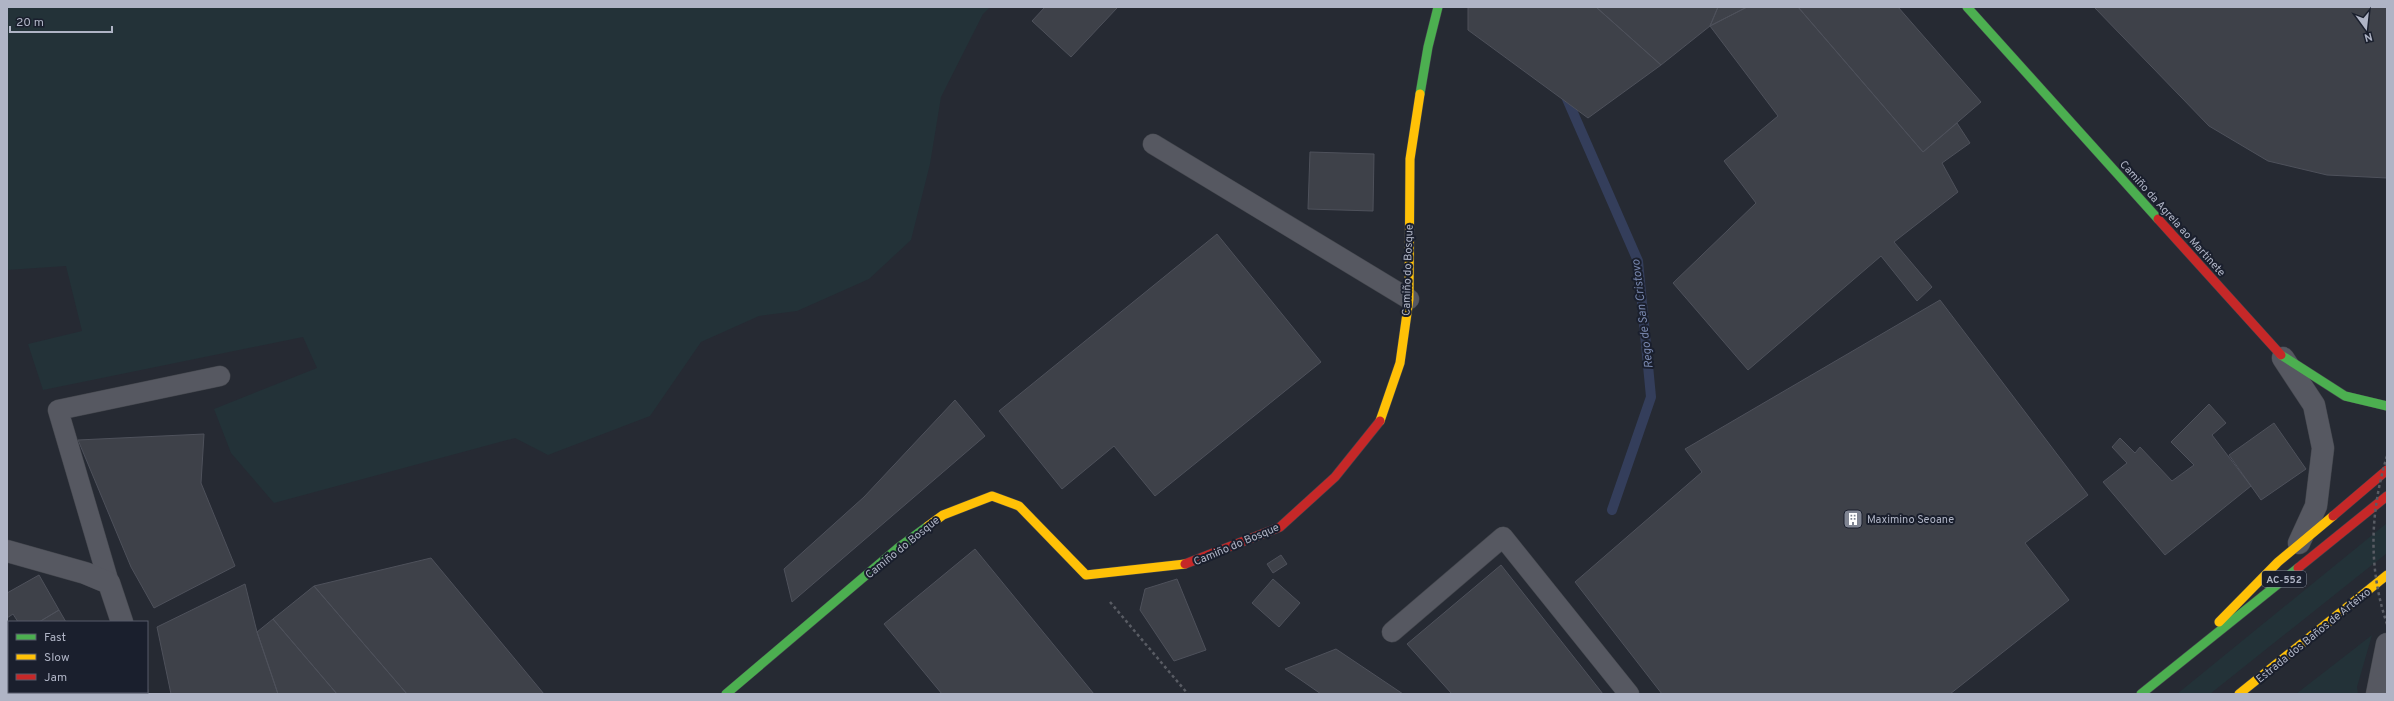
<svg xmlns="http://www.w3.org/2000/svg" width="2394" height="701" font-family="Overpass,sans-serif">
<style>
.green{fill:#233238}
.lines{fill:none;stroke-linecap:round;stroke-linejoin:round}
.stream{stroke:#343e5b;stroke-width:10}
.building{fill:#3e4149;stroke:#4e515b}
.lane-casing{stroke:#42454c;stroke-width:21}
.street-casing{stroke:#42454c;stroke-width:23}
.fast-casing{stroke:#42454c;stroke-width:10}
.slow-casing{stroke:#42454c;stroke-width:10}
.jam-casing{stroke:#42454c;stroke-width:10}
.path{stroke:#595c64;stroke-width:2.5;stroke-dasharray:3 3;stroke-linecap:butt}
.lane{stroke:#565861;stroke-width:20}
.street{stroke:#565861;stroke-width:22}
.fast{stroke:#4caf50;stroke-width:9}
.slow{stroke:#ffc107;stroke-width:9}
.jam{stroke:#c62828;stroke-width:9}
.path-bridge{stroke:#595c64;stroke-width:2.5;stroke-dasharray:3 3;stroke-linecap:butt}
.labels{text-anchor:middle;stroke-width:4;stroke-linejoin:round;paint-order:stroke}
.shield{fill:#1a1f2d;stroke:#828797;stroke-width:1}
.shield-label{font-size:10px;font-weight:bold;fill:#afb4c5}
.street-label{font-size:11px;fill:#afb4c5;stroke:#1a1f2d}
.poi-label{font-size:11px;fill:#afb4c5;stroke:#1a1f2d;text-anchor:start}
.water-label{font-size:12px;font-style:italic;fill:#7786ad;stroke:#1a1f2d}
</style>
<rect width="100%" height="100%" fill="#262a33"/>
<path class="green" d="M7,7H990L983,14L941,97L930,164L911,240L869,279L797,311L759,316L701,342L650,416L548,455L515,438L274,503L231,453L214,409L317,368L303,337L43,390L28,344L82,331L66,266L7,270Z
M2387,523V553L2210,694H2177Z
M2372,635L2357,687L2358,694H2296Z"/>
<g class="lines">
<path class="stream" d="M1564,92L1638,261L1651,397L1612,510"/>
</g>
<path class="building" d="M1045,7H1116L1117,8L1071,57L1032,21Z
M1468,7H1596L1661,65L1588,118L1468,30Z
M1596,7H1718L1710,26L1661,65Z
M1718,7H1747L1710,26Z
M1747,7H1798L1923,152L1957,123L1970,143L1942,163L1958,192L1894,242L1932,287L1917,301L1881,256L1748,370L1673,283L1756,203L1724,161L1778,116L1710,26Z
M1798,7H1898L1981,102L1923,152Z
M2094,7H2387V178L2327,175L2268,161L2209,126Z
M1310,152L1374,154L1373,211L1308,209Z
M1217,234L1321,362L1155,496L1114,446L1062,489L999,411Z
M1940,300L2088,495L2025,543L2069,600L1950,694H1662L1575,582L1702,472L1685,449Z
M955,400L985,436L792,602L784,569L864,497Z
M2209,404L2226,423L2212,435L2251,486L2165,555L2103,482L2127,463L2112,447L2120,438L2135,453L2140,447L2172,481L2194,465L2171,442Z
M2274,423L2306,469L2261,500L2229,455Z
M204,434L201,483L235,566L154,608L131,567L78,440Z
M975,549L1094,694H942L884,624Z
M1281,555L1287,564L1273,573L1267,564Z
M431,558L544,694H407L314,586Z
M1501,565L1603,694H1452L1407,644Z
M39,575L59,610L39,622H18L13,614L7,618V593Z
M1177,579L1206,650L1174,661L1140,610L1145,589Z
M1273,579L1300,603L1279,627L1252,603Z
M245,584L257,632L278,694H171L157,627Z
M314,586L407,694H337L273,619Z
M59,610L66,622H39Z
M273,619L337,694H278L257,632Z
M1336,649L1403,694H1321L1285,669Z"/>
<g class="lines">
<g class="lane-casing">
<path id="lane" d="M1153,144L1409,299
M109,583L58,410L220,376
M1392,632L1503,537L1629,694"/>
</g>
<g class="street-casing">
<path id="street" d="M2283,358L2314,405L2323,448L2316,506L2299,543
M7,551L85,573L109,583L122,622
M137,692V694
M36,694L40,692
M2377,694L2387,644"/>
</g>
<g class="fast-casing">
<path id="fast" d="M1967,7L2158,219
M1420,94L1428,47L1438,7
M2281,355L2345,396L2387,406
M726,694L898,548L928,526
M2141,694L2298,568"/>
</g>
<g class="slow-casing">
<path id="slow" d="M1380,421L1400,363L1409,299L1410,159L1420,94
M928,526L943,515L992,496L1019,506L1086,575L1185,564
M2219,622L2278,562L2333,516
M2239,694L2387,575"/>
</g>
<g class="jam-casing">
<path id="jam" d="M2158,219L2281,355
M2333,516L2387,470
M1185,564L1280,527L1335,477L1380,421
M2298,568L2387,496"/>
</g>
<path class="path" d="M1110,602L1188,694"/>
<use href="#lane" class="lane"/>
<use href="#street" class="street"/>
<use href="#fast" class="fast"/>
<use href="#slow" class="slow"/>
<use href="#jam" class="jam"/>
<path class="path-bridge" d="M2387,456C2370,512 2368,568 2387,624"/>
</g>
<defs>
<g id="building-square" transform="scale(1)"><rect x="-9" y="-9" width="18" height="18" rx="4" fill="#7f8492" stroke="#1a1f2d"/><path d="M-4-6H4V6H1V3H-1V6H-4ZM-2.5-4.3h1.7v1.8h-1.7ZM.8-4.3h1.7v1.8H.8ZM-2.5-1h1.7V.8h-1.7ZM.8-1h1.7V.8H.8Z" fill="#fff"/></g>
</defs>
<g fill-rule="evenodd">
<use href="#building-square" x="1853" y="519"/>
</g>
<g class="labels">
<rect class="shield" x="2262" y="571" width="44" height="16" rx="3"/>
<g class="shield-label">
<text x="2284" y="583">AC-552</text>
</g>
<g class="street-label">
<text transform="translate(2173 218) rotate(48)" y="4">Camiño da Agrela ao Martinete</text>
<text transform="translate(1407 270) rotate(-88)" y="4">Camiño do Bosque</text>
<text transform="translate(1236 544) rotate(-23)" y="4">Camiño do Bosque</text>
<text transform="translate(902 547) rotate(-39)" y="4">Camiño do Bosque</text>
<text transform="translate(2313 635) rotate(-39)" y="4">Estrada dos Baños de Arteixo</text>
</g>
<g class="poi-label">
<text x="1867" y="523">Maximino Seoane</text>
</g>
<g class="water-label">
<text transform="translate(1642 314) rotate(-97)" y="4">Rego de San Cristovo</text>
</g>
</g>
<rect width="2394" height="701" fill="none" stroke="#afb4c5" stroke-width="16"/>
<rect x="8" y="621" width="140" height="72" fill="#1a1f2d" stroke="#565b6a"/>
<rect x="16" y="634" width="20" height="6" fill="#4caf50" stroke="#565b6a"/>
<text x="44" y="641" font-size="12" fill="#afb4c5">Fast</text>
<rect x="16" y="654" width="20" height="6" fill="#ffc107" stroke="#565b6a"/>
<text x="44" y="661" font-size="12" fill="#afb4c5">Slow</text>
<rect x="16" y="674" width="20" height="6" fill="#c62828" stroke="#565b6a"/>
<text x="44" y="681" font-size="12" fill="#afb4c5">Jam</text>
<g transform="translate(2366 28) rotate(165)" stroke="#1a1f2d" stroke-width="3" paint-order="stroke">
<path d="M0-3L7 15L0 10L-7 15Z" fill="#afb4c5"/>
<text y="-6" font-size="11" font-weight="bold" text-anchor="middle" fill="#afb4c5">N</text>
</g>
<path d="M10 26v6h102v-6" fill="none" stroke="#afb4c5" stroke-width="2"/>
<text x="16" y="26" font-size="12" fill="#afb4c5" stroke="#1a1f2d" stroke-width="3" paint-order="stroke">20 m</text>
</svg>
